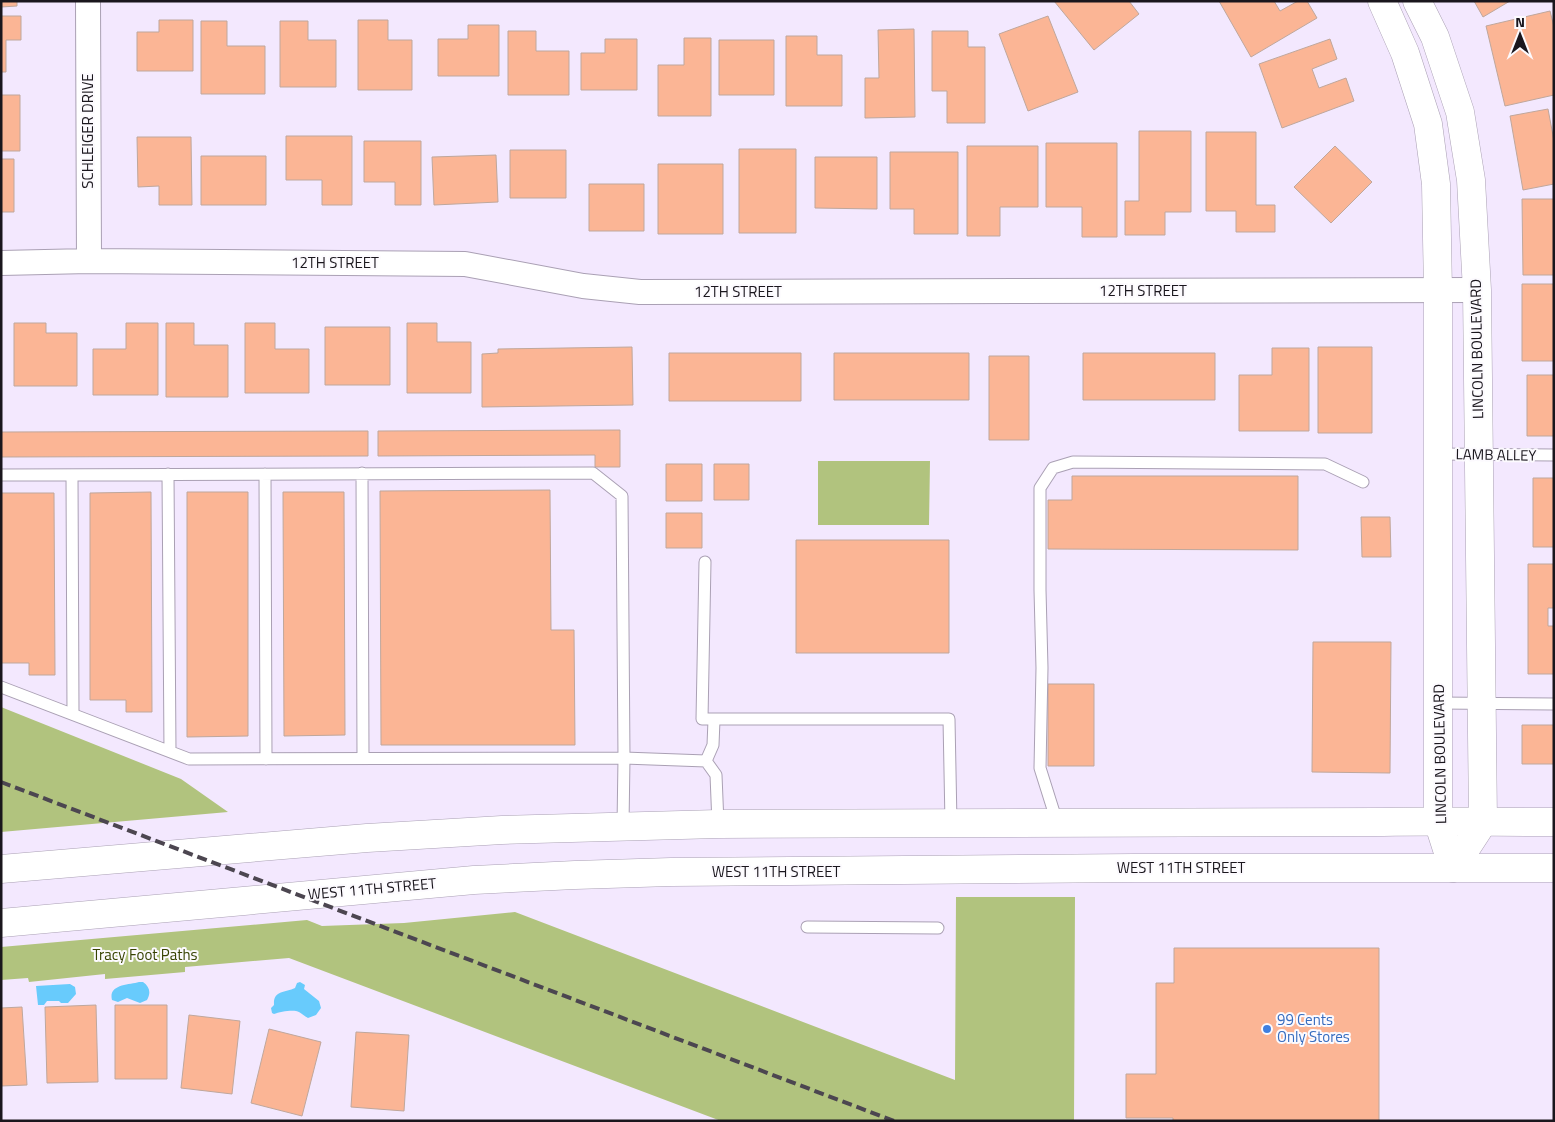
<svg xmlns="http://www.w3.org/2000/svg" width="1555" height="1122" font-family="'Titillium Web',sans-serif">
<style>
.green{fill:#b1c37e}
.water{fill:#68cbfc}
.building{fill:#fbb595;stroke:#bfa79c}
.lines{fill:none;stroke-linecap:round;stroke-linejoin:round}
.service-casing{stroke:#aaa0b4;stroke-width:13}
.minor-casing{stroke:#aaa0b4;stroke-width:26}
.tertiary-casing{stroke:#aaa0b4;stroke-width:29}
.primary-casing{stroke:#aaa0b4;stroke-width:29}
.service{stroke:#fff;stroke-width:11}
.minor{stroke:#fff;stroke-width:24}
.tertiary{stroke:#fff;stroke-width:28}
.primary{stroke:#fff;stroke-width:28}
.rail{stroke:#4c4650;stroke-width:4;stroke-dasharray:10 5;stroke-linecap:butt}
.shop-dot{fill:#3f7fe0;stroke:#fcfafe;stroke-width:2}
.labels{text-anchor:middle;stroke-width:4;stroke-linejoin:round;paint-order:stroke}
.street-label{font-size:15px;fill:#1a161d;stroke:#fcfafe}
.park-label{font-size:15px;fill:#364200;stroke:#fcfafe}
.shop-label{font-size:15px;fill:#366cbe;stroke:#fcfafe;text-anchor:start}
</style>
<rect width="100%" height="100%" fill="#f3e8fe"/>
<path class="green" d="M818,461H930L929,525H818Z
M1,707L181,779L228,812L1,832Z
M956,897H1075L1074,1121H721L289,958L185,967V972L105,979V974L29,982L28,978L1,980V947L307,920L322,926L404,923L515,912L955,1080Z"/>
<path class="water" d="M139,982H143C150,987 151,993 147,1000L140,1003L127,998L118,1002L112,1000C108,984 129,985 139,982Z
M300,982L305,985L304,989L319,1001L321,1008L316,1015L308,1018C304,1016 301,1012 296,1011C290,1010 279,1012 274,1014L272,1013L271,1008L274,1005C273,990 285,993 295,988L297,983Z
M70,984L75,987L76,994L68,1003H61L59,1001H47L44,1005H38L36,986Z"/>
<path class="building" d="M1,1H17V6L1,7Z
M1054,1H1129L1139,14L1094,50Z
M1219,1H1274L1280,11L1298,1H1307L1317,18L1251,57Z
M1474,1H1510L1483,17Z
M1550,11L1554,27V95L1505,106L1486,26Z
M1,16H21V40H6V72H1Z
M1048,16L1078,92L1028,111L999,34Z
M159,20H193V71H137V32H159Z
M358,20H388V40H412V90H358Z
M201,21H227V46H265V94H201Z
M280,21H308V40H336V87H280Z
M468,25H499V76H438V39H468Z
M914,29L915,117L865,118V78H879L878,30Z
M508,31H536V51H569V95H508Z
M932,31H968V47H985V123H947V91H932Z
M786,36H817V55H842V106H786Z
M684,38H711V116H658V65H684Z
M605,39H637V90H581V53H605Z
M1330,39L1337,59L1312,69L1319,88L1346,78L1354,101L1282,128L1259,64Z
M719,40H774V95H719Z
M1,95H20V151H1Z
M1548,109L1554,141V184L1523,190L1510,116Z
M1139,131H1191V212H1165V235H1125V201H1139Z
M1206,132H1256V205H1275V232H1236V211H1206Z
M286,136H352V205H322V180H286Z
M137,137H191L192,205H159V186L138,187Z
M364,141H421V205H395V182H364Z
M1046,143H1117V237H1082V207H1046Z
M967,146H1038V207H1000V236H967Z
M1335,146L1372,182L1331,223L1294,187Z
M739,149H796V233H739Z
M510,150H566V198H510Z
M890,152H958V234H914V209H890Z
M496,155L498,202L434,205L432,157Z
M201,156H266V205H201Z
M815,157H877V209L815,208Z
M1,159H14V212H1Z
M658,164H723V234H658Z
M589,184H644V231H589Z
M1522,199H1554V275H1523Z
M1522,284H1554V361H1522Z
M14,323H46V333H77V386H14Z
M126,323H158V395H93V349H126Z
M166,323H194V345H228V397H166Z
M245,323H275V349H309V393H245Z
M407,323H437V342H471V393H407Z
M325,327H390V385H325Z
M632,347L633,405L482,407V354L498,353V349Z
M1318,347H1372V433H1318Z
M1272,348H1309V431H1239V375H1272Z
M669,353H801V401H669Z
M834,353H969V400H834Z
M1083,353H1215V400H1083Z
M989,356H1029V440H989Z
M1527,375H1554V436H1527Z
M620,430V467H595V455L378,456V431Z
M368,431V456L1,457V432Z
M666,464H702V501H666Z
M714,464H749V500H714Z
M1072,476H1298V550L1048,549V500H1072Z
M1533,478H1554V547H1533Z
M550,490L551,630H574L575,745H381L380,491Z
M151,492L152,712H126V700H90V493Z
M187,492H248V736L187,737Z
M283,492H344L345,735L284,736Z
M1,493H54L55,675H29V663H1Z
M666,513H702V548H666Z
M1361,517H1390L1391,557H1362Z
M796,540H949V653H796Z
M1528,564H1554V608H1548V626H1554V674H1528Z
M1313,642H1391L1390,773L1312,772Z
M1048,684H1094V766H1048Z
M1522,725H1554V764H1522Z
M1174,948H1379V1121H1173V1118H1126V1074H1156V983H1174Z
M96,1005L98,1082L47,1083L45,1007Z
M115,1005H167V1079H115Z
M22,1007L27,1085L1,1086V1008Z
M189,1015L240,1021L232,1094L181,1088Z
M269,1029L321,1042L302,1116L251,1103Z
M356,1032L409,1035L404,1111L351,1107Z"/>
<g class="lines">
<g class="service-casing">
<path id="service" d="M1439,454L1554,455
M362,473L363,758
M168,474L170,751
M265,474L266,759
M1,475L593,473L622,496L624,758L623,826
M72,475L73,714
M705,562L702,719H949L951,823
M1,687L189,759L624,758L706,761L713,745L714,720
M1438,703L1554,704
M706,761L716,775L718,824
M1057,822L1040,768L1042,668L1040,590V488L1053,468L1073,462L1325,464L1363,482
M807,927L938,928"/>
</g>
<g class="minor-casing">
<path id="minor" d="M88,1L89,261
M1,263L89,261L465,264L583,286L640,292L1477,290"/>
</g>
<g class="tertiary-casing">
<path id="tertiary" d="M1382,1L1405,53L1428,124L1436,184L1438,291V821L1453,868
M1417,1L1435,37L1460,112L1471,180L1477,290L1483,822L1453,868"/>
</g>
<g class="primary-casing">
<path id="primary" d="M1,869L367,838L502,830L718,824L1383,822C1440,821 1497,822 1554,822
M1,923L474,880L575,875L671,872L1134,868H1554"/>
</g>
<use href="#service" class="service"/>
<use href="#minor" class="minor"/>
<use href="#tertiary" class="tertiary"/>
<use href="#primary" class="primary"/>
<path class="rail" d="M1,782L894,1121"/>
</g>
<circle class="shop-dot" cx="1267" cy="1029" r="5"/>
<g class="labels">
<g class="street-label">
<text transform="translate(88 131) rotate(-90)" y="5">SCHLEIGER DRIVE</text>
<text x="335" y="268">12TH STREET</text>
<text x="1143" y="296">12TH STREET</text>
<text x="738" y="297">12TH STREET</text>
<text transform="translate(1477 349) rotate(-91)" y="5">LINCOLN BOULEVARD</text>
<text transform="translate(1496 455) rotate(1)" y="5">LAMB ALLEY</text>
<text transform="translate(1440 754) rotate(-91)" y="5">LINCOLN BOULEVARD</text>
<text x="1181" y="873">WEST 11TH STREET</text>
<text x="776" y="877">WEST 11TH STREET</text>
<text transform="translate(372 889) rotate(-5)" y="5">WEST 11TH STREET</text>
</g>
<g class="park-label">
<text x="145" y="960">Tracy Foot Paths</text>
</g>
<g class="shop-label">
<text x="1277" y="1025">99 Cents<tspan x="1277" dy="17">Only Stores</tspan></text>
</g>
</g>
<rect width="1555" height="1122" fill="none" stroke="#1a161d" stroke-width="5"/>
<g transform="translate(1520 35)" stroke="#fcfafe" stroke-width="4" paint-order="stroke">
<path d="M0-4L9 19L0 12L-9 19Z" fill="#1a161d"/>
<text y="-8" font-size="14" font-weight="bold" text-anchor="middle" fill="#1a161d">N</text>
</g>
</svg>
